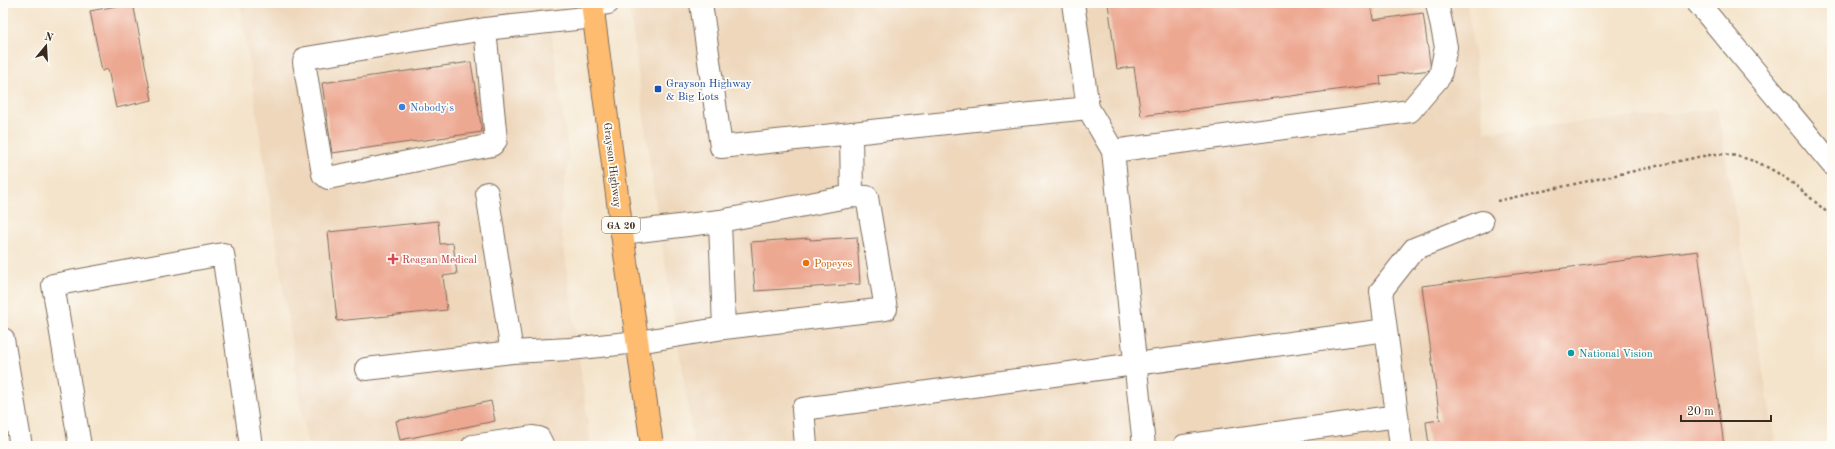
<svg xmlns="http://www.w3.org/2000/svg" width="1835" height="449" font-family="'Old Standard TT',serif">
<style>
.built{fill:#eed7bb}
.building{fill:#eda892}
.lines{fill:none;stroke-linecap:round;stroke-linejoin:round}
.minor-casing{stroke:#7c6b5b;stroke-width:24}
.major-casing{stroke:#7c6b5b;stroke-width:24}
.path{stroke:#7c6b5b;stroke-width:2.5;stroke-dasharray:3 3;stroke-linecap:butt}
.minor{stroke:#fff;stroke-width:22}
.major{stroke:#febc70;stroke-width:22}
.transit-dot{fill:#1a4fb4;stroke:#fdfcf7;stroke-width:1.5}
.shop-dot{fill:#3f7fe0;stroke:#fdfcf7;stroke-width:1.5}
.health-dot{fill:#e0444e;stroke:#fdfcf7;stroke-width:1.5}
.food-dot{fill:#e8710a;stroke:#fdfcf7;stroke-width:1.5}
.culture-dot{fill:#0f9aa8;stroke:#fdfcf7;stroke-width:1.5}
.labels{text-anchor:middle;stroke-width:3.5;stroke-linejoin:round;paint-order:stroke}
.shield{fill:#fdfcf7;stroke:#75695f;stroke-width:1}
.shield-label{font-size:10px;font-weight:bold;fill:#3b2a1e}
.transit-label{font-size:11px;fill:#164399;stroke:#fdfcf7;text-anchor:start}
.shop-label{font-size:11px;fill:#366cbe;stroke:#fdfcf7;text-anchor:start}
.street-label{font-size:11px;fill:#3b2a1e;stroke:#fdfcf7}
.health-label{font-size:11px;fill:#be3a42;stroke:#fdfcf7;text-anchor:start}
.food-label{font-size:11px;fill:#c56008;stroke:#fdfcf7;text-anchor:start}
.culture-label{font-size:11px;fill:#0d838f;stroke:#fdfcf7;text-anchor:start}
</style>
<rect width="100%" height="100%" fill="#fdfcf7"/>
<filter id="ink" filterUnits="userSpaceOnUse"><feTurbulence type="fractalNoise" baseFrequency=".025" numOctaves="2"/><feDisplacementMap in="SourceGraphic" scale="8" xChannelSelector="R" yChannelSelector="G"/><feConvolveMatrix kernelMatrix="1 2 1 2 8 2 1 2 1" color-interpolation-filters="sRGB"/></filter>
<filter id="wash" filterUnits="userSpaceOnUse"><feTurbulence type="fractalNoise" baseFrequency=".012" numOctaves="4" result="noise"/><feDisplacementMap in="SourceGraphic" scale="16" xChannelSelector="R" yChannelSelector="G"/><feGaussianBlur stdDeviation="0.9" result="paint"/><feColorMatrix in="noise" values="0 0 0 0 0 0 0 0 0 0 0 0 0 0 0 0 0 1.4 0 .05"/><feComposite in="paint" operator="in"/></filter>
<g filter="url(#wash)">
<rect width="100%" height="100%" fill="#f4e4cb"/>
<path class="built" d="M240,3H547L569,156L560,218L591,446H307Z
M629,3H1467L1485,132L1717,109L1776,446H694L653,186Z"/>
<g id="blocks">
<path class="building" d="M133,3L152,100L116,108L108,69L102,71L90,11Z
M1108,3H1371L1373,20L1423,13L1431,70L1380,76L1381,84L1141,116L1134,67L1117,69Z
M471,62L482,132L332,153L322,83Z
M438,221L440,244L453,243L457,274L443,276L447,310L337,321L328,232Z
M857,237L860,284L755,291L751,242L810,238V240Z
M1698,251L1724,446H1429L1426,422L1440,420L1422,286Z
M491,401L495,421L400,440L396,421Z"/>
</g>
</g>
<g filter="url(#ink)">
<use href="#blocks" fill-opacity="0" stroke="#7c6b5b" stroke-width="1"/>
<g class="lines">
<g class="minor-casing">
<path id="minor" d="M701,3L721,147L1088,108L1073,3
M1698,3L1832,164
M592,5L608,3
M485,29L496,140L492,145L328,178L323,174L304,62L306,58L485,29L594,17
M1088,108L1113,151L1410,111L1440,76L1446,47L1437,3
M851,133L852,196
M1113,151L1144,446
M487,193L512,352
M852,196L867,197L886,309L724,328L720,221Z
M622,233L720,221
M3,339L21,446
M366,369L512,352L570,349L638,342L724,328
M80,446L53,285L223,254L251,446
M473,446L533,437L539,438L543,446
M806,446L803,409L1386,330
M1184,446L1397,416
M1401,446L1381,291L1414,249L1482,222"/>
</g>
<g class="major-casing">
<path id="major" d="M592,3L622,233L652,446"/>
</g>
<path class="path" d="M1497,201L1698,157C1705,156 1712,154 1719,154C1766,156 1799,187 1832,217"/>
<use href="#minor" class="minor"/>
<use href="#major" class="major"/>
</g>
</g>
<rect class="transit-dot" x="654" y="85" width="8" height="8" rx="2"/>
<circle class="shop-dot" cx="402" cy="107" r="4"/>
<path class="health-dot" d="M391 253h4v4h4v4h-4v4h-4v-4h-4v-4h4z"/>
<circle class="food-dot" cx="806" cy="263" r="4"/>
<circle class="culture-dot" cx="1571" cy="353" r="4"/>
<g class="labels">
<rect class="shield" x="602" y="217" width="38" height="16" rx="3"/>
<g class="shield-label">
<text x="621" y="229">GA 20</text>
</g>
<g class="transit-label">
<text x="666" y="87">Grayson Highway<tspan x="666" dy="13">&amp; Big Lots</tspan></text>
</g>
<g class="shop-label">
<text x="410" y="111">Nobody's</text>
</g>
<g class="street-label">
<text transform="translate(613 165) rotate(83)" y="4">Grayson Highway</text>
</g>
<g class="health-label">
<text x="402" y="263">Reagan Medical</text>
</g>
<g class="food-label">
<text x="814" y="267">Popeyes</text>
</g>
<g class="culture-label">
<text x="1579" y="357">National Vision</text>
</g>
</g>
<rect width="1835" height="449" fill="none" stroke="#fdfcf7" stroke-width="16"/>
<g transform="translate(46 46) rotate(18)" stroke="#fdfcf7" stroke-width="3" paint-order="stroke">
<path d="M0-3L7 15L0 10L-7 15Z" fill="#3b2a1e"/>
<text y="-6" font-size="11" font-weight="bold" text-anchor="middle" fill="#3b2a1e">N</text>
</g>
<path d="M1681 415v6h90v-6" fill="none" stroke="#3b2a1e" stroke-width="2"/>
<text x="1687" y="415" font-size="12" fill="#3b2a1e" stroke="#fdfcf7" stroke-width="3" paint-order="stroke">20 m</text>
</svg>
